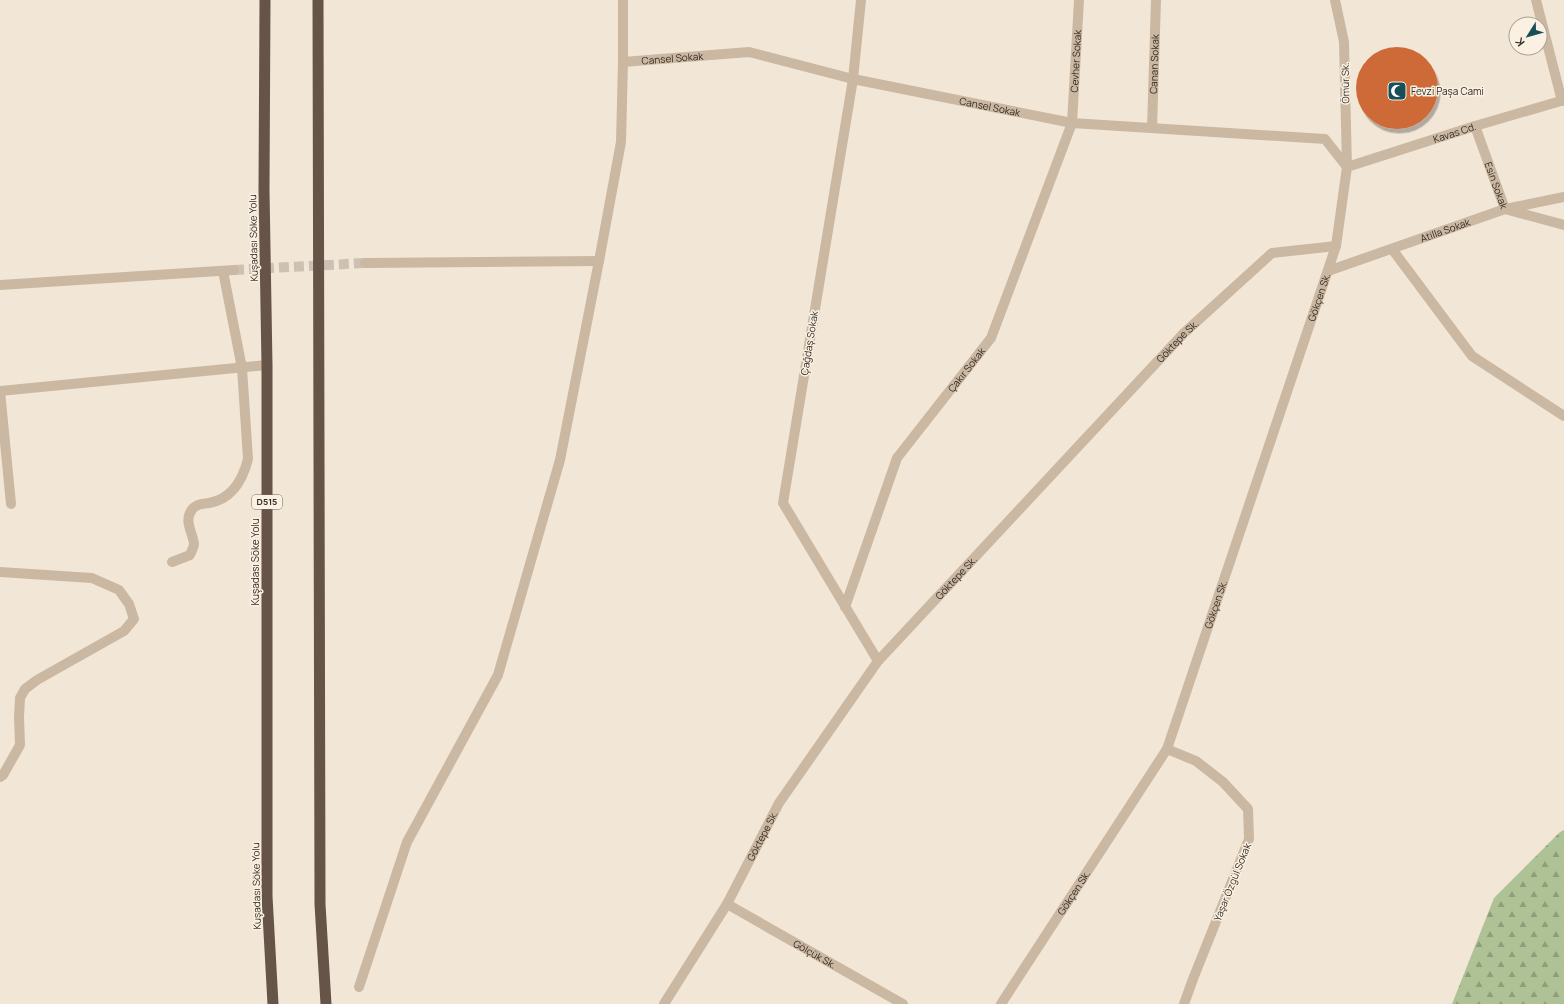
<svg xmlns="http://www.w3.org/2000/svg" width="1564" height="1004" font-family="Manrope,sans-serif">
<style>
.forest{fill:url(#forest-firs)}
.building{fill:#ce6939;filter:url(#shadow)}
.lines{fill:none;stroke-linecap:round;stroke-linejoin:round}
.minor-tunnel{stroke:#ccc1b3;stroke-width:10;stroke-dasharray:10 5;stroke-linecap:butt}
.service{stroke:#cbb8a2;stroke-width:10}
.minor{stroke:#cbb8a2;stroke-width:10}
.tertiary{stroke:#cbb8a2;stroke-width:10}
.trunk{stroke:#675448;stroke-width:11}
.labels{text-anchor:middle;stroke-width:3;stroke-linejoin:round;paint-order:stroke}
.shield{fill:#faf1e2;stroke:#70665e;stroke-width:1}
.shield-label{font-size:9px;font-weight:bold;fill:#352b25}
.street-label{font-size:10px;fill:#352b25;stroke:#faf1e2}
.poi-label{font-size:10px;fill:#352b25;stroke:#faf1e2;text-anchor:start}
</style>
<defs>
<pattern id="forest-firs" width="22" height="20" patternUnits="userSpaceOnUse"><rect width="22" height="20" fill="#afc296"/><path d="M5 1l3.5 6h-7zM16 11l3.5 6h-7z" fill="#8f9e7a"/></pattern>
<filter id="shadow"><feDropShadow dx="2.5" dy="4.5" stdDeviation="0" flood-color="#0004"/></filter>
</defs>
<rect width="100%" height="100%" fill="#f2e7d6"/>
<path class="forest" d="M1564,830V1004H1452L1494,898L1560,832Z"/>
<path class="building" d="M1356 88a41 41 0 1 1 82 0a41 41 0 1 1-82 0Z"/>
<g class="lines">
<path class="minor-tunnel" d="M234,270L365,263"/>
<path class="service" d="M172,562L190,555C191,552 194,547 194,544C193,533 184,522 191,511C195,504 202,504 209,503C232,499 243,479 248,459L242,368L223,271"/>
<g class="minor">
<path d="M861,0L853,79L783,503L878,661"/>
<path d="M1536,0L1562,101"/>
<path id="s1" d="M1475,126L1505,209L1564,225"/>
<path id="s2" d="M1152,128L1156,0"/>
<path d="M1392,249L1472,356L1564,416"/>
<path d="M365,263L599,261"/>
<path id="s3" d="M1328,271L1505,209L1564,197"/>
<path d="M0,285L234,270"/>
<path d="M0,391L267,365"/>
<path d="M0,391L11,504"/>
<path d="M0,572L92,578L119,590L129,604L134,619L124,631L37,680L25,689L20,698L19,717L20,745L3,775L0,777"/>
<path id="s4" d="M845,607L897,458L991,338L1072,123L1079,0"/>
<path d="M1167,749L1196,761L1223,782L1248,809L1249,839L1193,979L1184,1004"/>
<path id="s5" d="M727,904L903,1004"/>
<path id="s6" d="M359,987L407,842L498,675L560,460L599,261L621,142L623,62L749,52L853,79L1072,123L1325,139L1347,167"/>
<path id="s7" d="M664,1004L727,904L779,803L878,661L1184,333L1272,253L1336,246"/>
<path id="s8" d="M1001,1004L1167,749L1336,246L1347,167L1344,42L1335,0"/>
</g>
<g class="tertiary">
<path d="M623,0V62"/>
<path id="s9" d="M1347,167L1475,126L1564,100"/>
</g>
<path class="trunk" d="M265,0L264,190L267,365V896L273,1004
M318,0L320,904L326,1004"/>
</g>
<defs>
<g id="mosque-square" transform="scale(1)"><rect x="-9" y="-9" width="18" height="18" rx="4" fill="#184e58" stroke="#faf1e2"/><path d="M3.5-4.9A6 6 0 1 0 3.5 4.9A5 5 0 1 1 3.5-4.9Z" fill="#fff"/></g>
</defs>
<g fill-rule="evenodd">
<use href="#mosque-square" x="1397" y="91"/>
</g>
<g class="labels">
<rect class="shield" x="252" y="495" width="30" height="14" rx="3"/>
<g class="shield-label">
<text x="267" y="505">D515</text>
</g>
<g class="street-label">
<text dy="4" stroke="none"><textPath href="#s6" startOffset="1020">Cansel Sokak</textPath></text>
<text dy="4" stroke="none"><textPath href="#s4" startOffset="602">Cevher Sokak</textPath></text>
<text dy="4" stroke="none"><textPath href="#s2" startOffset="64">Canan Sokak</textPath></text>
<text transform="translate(1345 83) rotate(-91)" y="4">Ömür Sk.</text>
<text dy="4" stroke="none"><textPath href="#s6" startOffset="1344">Cansel Sokak</textPath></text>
<text dy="4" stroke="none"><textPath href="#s9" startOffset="113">Kavas Cd.</textPath></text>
<text dy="4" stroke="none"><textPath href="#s1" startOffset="63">Esin Sokak</textPath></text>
<text dy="4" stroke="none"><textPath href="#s3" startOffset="124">Atilla Sokak</textPath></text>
<text transform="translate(253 238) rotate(-91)" y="4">Kuşadası Söke Yolu</text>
<text dy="4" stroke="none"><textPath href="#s8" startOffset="781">Gökçen Sk.</textPath></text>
<text dy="4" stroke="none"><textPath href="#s7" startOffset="843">Göktepe Sk.</textPath></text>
<text transform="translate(809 343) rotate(-81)" y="4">Çağdaş Sokak</text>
<text dy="4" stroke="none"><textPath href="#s4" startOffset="270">Çakır Sokak</textPath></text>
<text transform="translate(255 562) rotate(-90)" y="4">Kuşadası Söke Yolu</text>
<text dy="4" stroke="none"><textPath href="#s7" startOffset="519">Göktepe Sk.</textPath></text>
<text dy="4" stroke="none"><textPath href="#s8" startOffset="457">Gökçen Sk.</textPath></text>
<text dy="4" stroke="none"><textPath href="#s7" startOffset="195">Göktepe Sk.</textPath></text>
<text transform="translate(1232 882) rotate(-68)" y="4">Yaşar Özgül Sokak</text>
<text transform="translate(256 886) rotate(-91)" y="4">Kuşadası Söke Yolu</text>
<text dy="4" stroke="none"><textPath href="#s8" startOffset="133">Gökçen Sk.</textPath></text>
<text dy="4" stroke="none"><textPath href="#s5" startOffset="101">Gölçük Sk.</textPath></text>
</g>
<g class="poi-label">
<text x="1411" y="95">Fevzi Paşa Cami</text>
</g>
</g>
<g transform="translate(1528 36) rotate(233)"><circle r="19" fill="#faf1e2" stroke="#aba296"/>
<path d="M0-3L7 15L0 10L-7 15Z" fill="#184e58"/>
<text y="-6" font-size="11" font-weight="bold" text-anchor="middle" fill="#352b25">K</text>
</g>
</svg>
